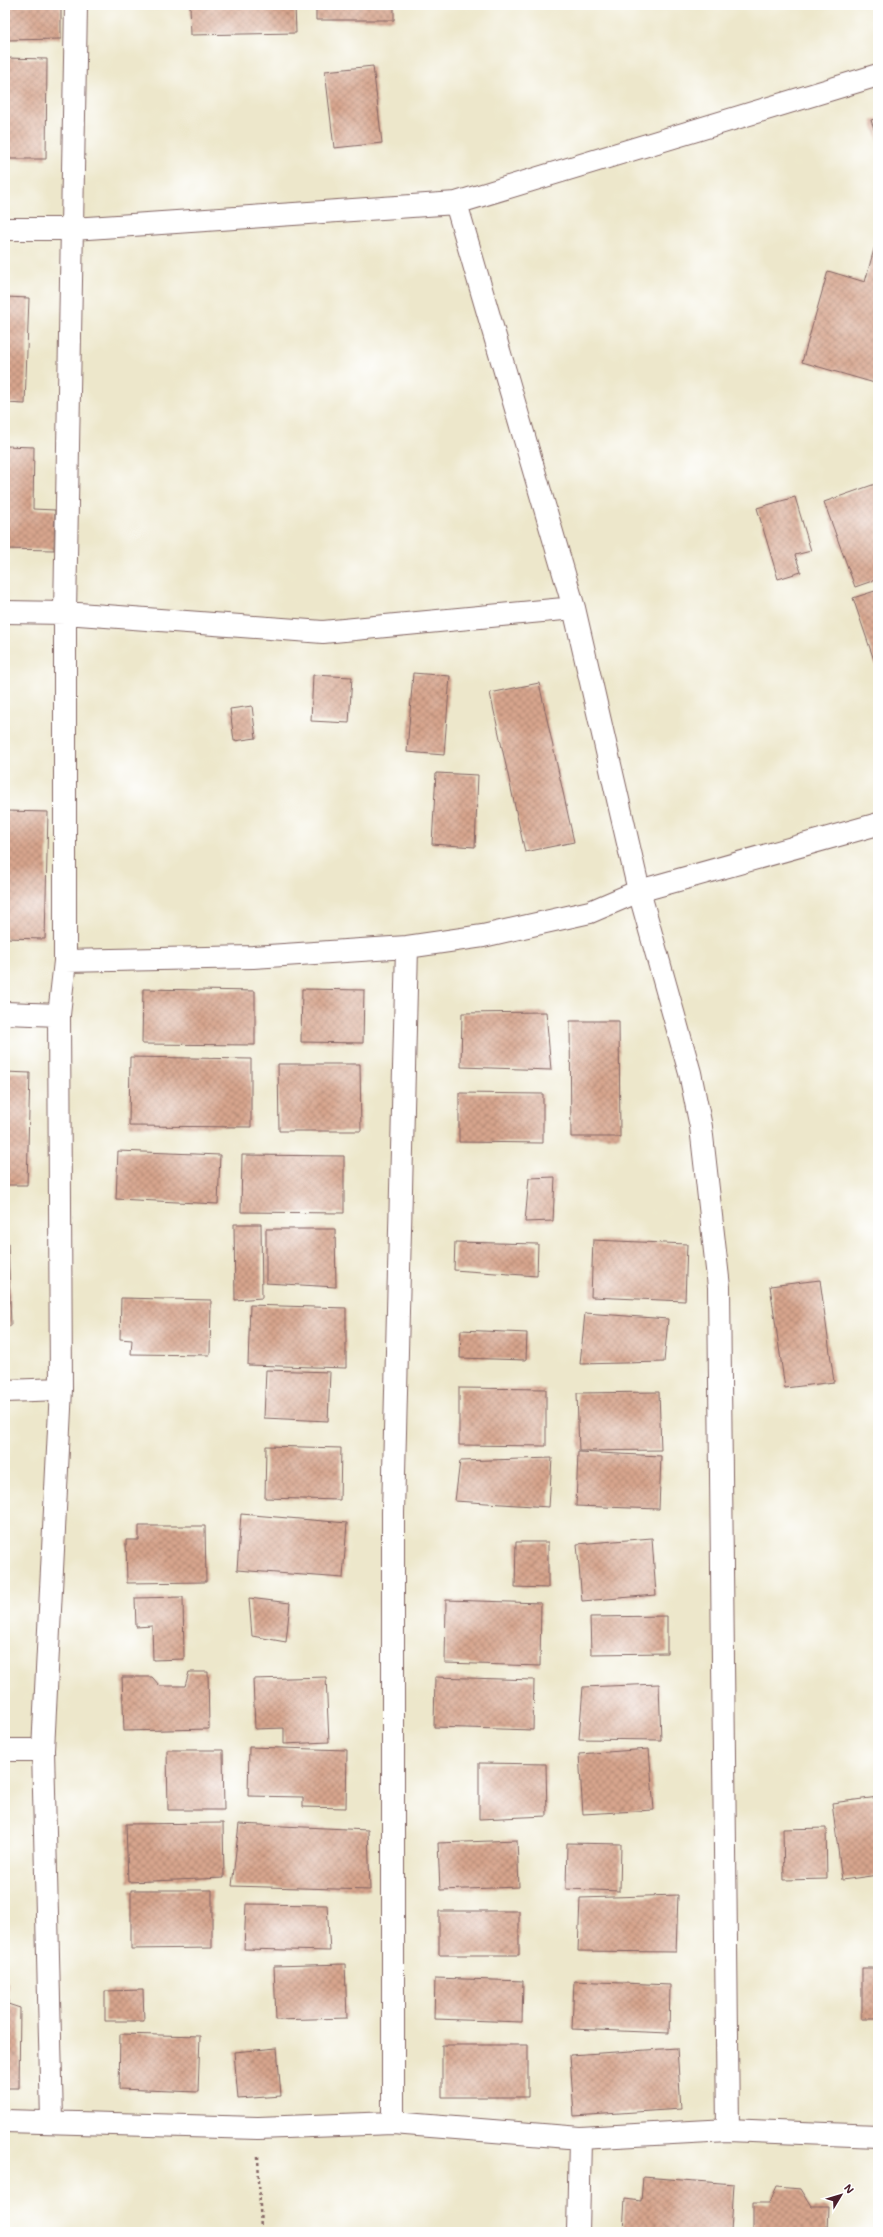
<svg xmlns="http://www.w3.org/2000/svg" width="883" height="2237" font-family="Mali,sans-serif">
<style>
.building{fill:url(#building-cross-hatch)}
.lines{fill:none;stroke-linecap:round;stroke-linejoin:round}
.minor-casing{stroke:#836563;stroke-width:24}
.path{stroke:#836563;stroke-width:2.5;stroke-dasharray:3 3;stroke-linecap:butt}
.minor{stroke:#fff;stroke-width:22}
</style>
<defs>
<pattern id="building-cross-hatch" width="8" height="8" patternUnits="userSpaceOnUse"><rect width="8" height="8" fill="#d7a58d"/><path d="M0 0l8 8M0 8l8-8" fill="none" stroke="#b08673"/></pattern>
</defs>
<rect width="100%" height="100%" fill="#fff"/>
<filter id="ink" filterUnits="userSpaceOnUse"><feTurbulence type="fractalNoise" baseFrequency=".025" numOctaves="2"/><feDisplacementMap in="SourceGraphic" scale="8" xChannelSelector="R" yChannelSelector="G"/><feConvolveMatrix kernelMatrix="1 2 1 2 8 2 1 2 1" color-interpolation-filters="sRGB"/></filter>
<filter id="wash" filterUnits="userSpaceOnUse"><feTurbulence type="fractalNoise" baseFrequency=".012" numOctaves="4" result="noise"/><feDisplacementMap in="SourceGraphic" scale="16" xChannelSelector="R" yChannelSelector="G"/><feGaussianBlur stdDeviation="0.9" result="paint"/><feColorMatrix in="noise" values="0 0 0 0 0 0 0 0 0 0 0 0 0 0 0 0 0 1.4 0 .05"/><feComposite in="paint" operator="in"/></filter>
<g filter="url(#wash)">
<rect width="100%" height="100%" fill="#ede7cb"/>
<g id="blocks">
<path class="building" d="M5,5H61V39L5,40Z
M190,5H295L296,33L191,35Z
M316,5H394V20H316Z
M5,58L47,59L46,159H5Z
M373,66L382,143L334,148L325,71Z
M878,118V141L871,120Z
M876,242H878V384L802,362L828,271L865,282Z
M5,297L29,298L25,404L5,403Z
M5,446L34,447L33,509L55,510L54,550L5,549Z
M878,483V579L855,587L824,502Z
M795,497L811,551L795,555L801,572L778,579L757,508Z
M878,590V672L853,598Z
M413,673L450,676L444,755L407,752Z
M313,675L352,677L349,723L311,721Z
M539,683L574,842L525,852L490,693Z
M252,706L256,738L234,741L230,709Z
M436,773L478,775L475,847L432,844Z
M5,811L48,812L45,939L5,938Z
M143,989L255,991V1045L142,1044Z
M302,989L364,990L363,1043L301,1042Z
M546,1012L551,1070L461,1067L462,1013Z
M570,1021H619L620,1137H571Z
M130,1057L251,1059V1127L129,1126Z
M278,1064H360L361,1131H279Z
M5,1072L30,1073L27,1185H5Z
M459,1093L543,1094V1143L459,1142Z
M118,1151L220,1155L218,1204L116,1199Z
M242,1155L344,1156V1213L241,1212Z
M555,1177L553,1221L525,1222L529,1178Z
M234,1224H261L262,1298L235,1300Z
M266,1229H335L336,1287L266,1283Z
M593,1240L687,1244L685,1301L591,1297Z
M455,1242L538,1244L537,1276L454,1270Z
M5,1243H8L11,1326H5Z
M820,1280L834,1382L785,1388L770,1286Z
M121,1298L211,1300L210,1355L131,1354L132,1340L120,1339Z
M250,1305L346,1308V1368L248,1365Z
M585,1313L668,1319L664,1362L580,1364Z
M461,1330L527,1333L526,1360L460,1358Z
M266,1370L330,1372L328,1421L264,1418Z
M459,1388L546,1389V1446L459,1445Z
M659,1392L661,1450L579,1451L577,1393Z
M266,1446L341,1448L340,1500L265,1498Z
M578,1452L661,1456L659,1509L576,1506Z
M552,1458L549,1507L455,1501L460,1461Z
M241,1514L347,1523L343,1578L237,1570Z
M139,1526H205L206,1582L127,1583L126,1540H139Z
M652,1538L656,1595L582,1601L577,1544Z
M516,1542H548V1588L515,1587Z
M5,1544H7V1588H5Z
M183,1597L184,1659L153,1660L152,1626L136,1627L135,1598Z
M249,1598L290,1603L286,1642L252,1636Z
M446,1600L541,1603L540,1666L445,1663Z
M667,1616V1653L591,1654L590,1617Z
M189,1672H208L209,1729L124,1731L122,1677H152L160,1686H185Z
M326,1677L329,1742L284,1744V1728L255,1729L253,1679Z
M435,1677L534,1680L533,1730L434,1727Z
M659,1684L661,1740L579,1739L583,1687Z
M249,1747L347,1750L346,1808L303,1807V1797L248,1796Z
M649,1749L654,1810L583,1814L579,1754Z
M167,1750H223L224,1810H168Z
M479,1763L546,1764L547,1816L479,1819Z
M878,1797V1875L842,1880L832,1803Z
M223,1823L224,1878L128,1882L126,1824Z
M239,1824L368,1830L370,1890L232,1886Z
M826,1828L827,1879L784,1880L783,1829Z
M517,1840L519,1887L440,1890L438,1843Z
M567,1843L621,1844L620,1891L566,1889Z
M131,1890H212V1948L131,1949Z
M678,1895L676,1952L578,1951L580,1898Z
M246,1904L327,1905L330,1951L244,1949Z
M439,1911H519V1955H439Z
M345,1964L347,2018L276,2020L274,1966Z
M862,1968H878V2019H862Z
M435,1978L523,1981L522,2022L434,2019Z
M574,1981L670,1985L669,2033L572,2029Z
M5,1982H8V2004L20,2008L19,2088H5Z
M143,1990L144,2021H105V1991Z
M120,2034L200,2036L198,2092L119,2089Z
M442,2045H528V2097H442Z
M277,2048L281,2096L238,2099L234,2052Z
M677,2048L681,2109L574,2116L570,2055Z
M643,2177L734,2184L731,2232H623L625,2199L641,2201Z
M776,2187L801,2189L812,2207H828L827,2232H753V2203H769Z"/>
</g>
</g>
<g filter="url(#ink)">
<use href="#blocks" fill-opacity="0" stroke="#836563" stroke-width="1"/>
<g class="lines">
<g class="minor-casing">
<path id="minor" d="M5,229H73L456,203L878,75
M5,612L65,613L323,632L574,608
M65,961L253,957L407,947L483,936L590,912L639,891L878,824
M5,1013L59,1015
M5,1391L61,1389
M5,1750H43
M5,2121L258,2128L393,2123L580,2138L728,2130L719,1287L701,1127L690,1073L639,891L574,608L456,203
M52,2121L43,1750L61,1389L59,1015L65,961V613L76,5
M393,2123V1513L407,947
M728,2130L878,2136
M578,2232L580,2138"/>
</g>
<path class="path" d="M258,2156L261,2232"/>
<use href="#minor" class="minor"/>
</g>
</g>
<rect width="883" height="2237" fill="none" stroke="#fff" stroke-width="20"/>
<g transform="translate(841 2195) rotate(52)" stroke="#ffffff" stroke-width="3" paint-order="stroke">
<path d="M0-3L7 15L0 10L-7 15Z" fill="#4a1f2b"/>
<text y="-6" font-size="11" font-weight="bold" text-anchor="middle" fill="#4a1f2b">N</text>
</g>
</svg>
